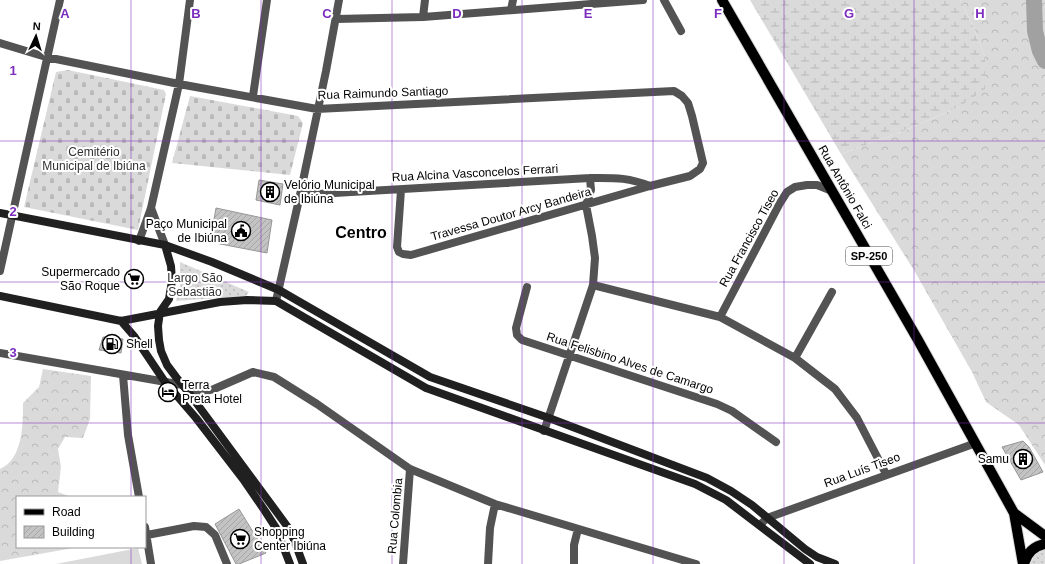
<svg xmlns="http://www.w3.org/2000/svg" width="1045" height="564" font-family="Arial,sans-serif">
<style>
.grass{fill:url(#grass-dots)}
.forest{fill:url(#forest-crowns)}
.wetland{fill:url(#wetland-marsh)}
.cemetery{fill:url(#cemetery-stones)}
.garden{fill:#dadada}
.lines{fill:none;stroke-linecap:round;stroke-linejoin:round}
.river{stroke:#a1a1a1;stroke-width:16}
.building{fill:url(#building-hatch);stroke:#979797}
.primary-casing{stroke:#dbdbdb;stroke-width:12}
.minor{stroke:#535353;stroke-width:8}
.secondary{stroke:#202020;stroke-width:8}
.primary{stroke:#000;stroke-width:10}
.grid{fill:none;stroke:#7b2cbf;stroke-width:1;stroke-opacity:0.55}
.labels{text-anchor:middle;stroke-width:4;stroke-linejoin:round;paint-order:stroke}
.shield{fill:#fff;stroke:#4c4c4c;stroke-width:1}
.shield-label{font-size:11px;font-weight:bold;fill:#000}
.street-label{font-size:12px;fill:#000;stroke:#fff}
.park-label{font-size:12px;fill:#313131;stroke:#fff}
.poi-label{font-size:12px;fill:#000;stroke:#fff;text-anchor:start}
.district-label{font-size:16px;font-weight:bold;fill:#000;stroke:#fff}
.grid-label{font-size:13px;text-anchor:middle;font-weight:bold;fill:#7b2cbf;stroke:#fff;stroke-width:4;stroke-linejoin:round;paint-order:stroke}
</style>
<defs>
<pattern id="grass-dots" width="8" height="8" patternUnits="userSpaceOnUse"><rect width="8" height="8" fill="#dadada"/><path d="M2 2h.1M6 6h.1" fill="none" stroke="#b9b9b9" stroke-width="1.8" stroke-linecap="round"/></pattern>
<pattern id="forest-crowns" width="20" height="18" patternUnits="userSpaceOnUse"><rect width="20" height="18" fill="#dadada"/><path d="M2 6a3 3 0 1 1 6 0M12 15a3 3 0 1 1 6 0" fill="none" stroke="#b9b9b9"/></pattern>
<pattern id="wetland-marsh" width="20" height="14" patternUnits="userSpaceOnUse"><rect width="20" height="14" fill="#dadada"/><path d="M1 5h8M5 5V1M11 12h8M15 12V8" fill="none" stroke="#b9b9b9"/></pattern>
<pattern id="cemetery-stones" width="16" height="16" patternUnits="userSpaceOnUse"><rect width="16" height="16" fill="#dadada"/><path d="M2 7V4a2 2 0 0 1 4 0v3zM10 15v-3a2 2 0 0 1 4 0v3z" fill="#b9b9b9"/></pattern>
<pattern id="building-hatch" width="6" height="6" patternUnits="userSpaceOnUse"><rect width="6" height="6" fill="#c3c3c3"/><path d="M-1 1l2-2M0 6l6-6M5 7l2-2" fill="none" stroke="#a6a6a6"/></pattern>
</defs>
<rect width="100%" height="100%" fill="#fff"/>
<path class="grass" d="M180,262L249,292L246,296L176,301L180,286Z
M1045,549V564H1030L1035,554Z"/>
<path class="forest" d="M960,0H1045V465L1019,425L986,402L972,372L915,272L841,154L901,132L959,107L985,57L973,26Z
M43,369L91,376L90,419L83,438L65,437L58,449L61,467L58,492L71,497H17V547H79L0,561V469C23,459 23,424 23,403L39,387Z"/>
<path class="wetland" d="M750,0H960L973,26L985,57V89L959,107L901,132L841,154Z"/>
<path class="cemetery" d="M68,70L164,90L166,94L138,230L24,207L56,72Z
M190,96L298,116L303,123L290,175L172,163Z"/>
<path class="garden" d="M138,548L142,564H56Z"/>
<g class="lines">
<path class="river" d="M1034,0L1035,31L1040,51L1045,61"/>
</g>
<path class="building" d="M259,180L283,184L280,205L256,200Z
M216,208L272,220L267,253L210,242Z
M103,337L123,339L121,353L99,350Z
M1023,441L1029,447L1043,472L1021,480L1002,447Z
M239,509L266,553L239,564H236L215,524Z"/>
<g class="lines">
<g class="primary-casing">
<path id="primary" d="M722,0L918,340L1014,513L1023,564
M1014,513L1045,536
M1024,564C1027,553 1034,546 1045,544"/>
</g>
<path class="minor" d="M664,0L681,31
M511,10L513,0
M423,17L425,0
M336,19L423,17L643,0
M0,43L46,57L179,84L317,109L674,91L682,96L688,103L692,116L703,163L700,169L690,176L650,186L411,255L403,254L399,252L397,247L401,190
M253,96L267,0
M300,195L590,178C614,178 627,177 650,186
M151,208L165,245
M139,241L151,208L179,84L190,0
M0,271L60,0
M593,285L720,317L795,358L835,389L857,418L886,474
M527,287L516,328L517,335L522,340L717,404L732,411L776,442
M276,301L300,195L326,71L339,0
M720,317L780,203L787,192L795,187L807,185H817L832,191
M0,353L183,385L194,390L203,392L214,389L253,372L274,377L317,404L410,469L495,504L696,564
M795,358L832,292
M123,375L128,435L139,497
M544,431L593,285L595,258L592,236L586,205L591,190L590,178
M760,525L767,518L976,443
M145,527L151,564
M147,535L194,526L206,527L215,535L227,564
M403,564L410,469
M488,564L490,528L495,504
M574,564V545L578,529"/>
<path class="secondary" d="M0,213L165,245L212,262L279,290L430,377L549,418L707,478L731,491L752,505L805,549L817,557L835,564
M165,245L171,266L172,281L169,299L160,312L158,326L159,340L161,351L167,365L176,377L189,393L287,526L293,537L303,564
M0,296L121,321L220,302L247,300L276,301L426,388L695,484L726,500L810,564
M121,321L134,336L165,382L196,418L243,479L265,511L276,528L290,564"/>
<use href="#primary" class="primary"/>
</g>
<path class="grid" d="M131,0V497M261,0V564M392,0V564M522,0V564M653,0V564M784,0V564M914,0V564M0,141H1045M0,282H1045M0,423H1045M131,547V564"/>
<defs>
<g id="building-ring" transform="scale(1)"><circle r="9.5" fill="#fff" stroke="#000" stroke-width="1.5"/><path d="M-4-6H4V6H1V3H-1V6H-4ZM-2.5-4.3h1.7v1.8h-1.7ZM.8-4.3h1.7v1.8H.8ZM-2.5-1h1.7V.8h-1.7ZM.8-1h1.7V.8H.8Z" fill="#000"/></g>
<g id="civic-ring" transform="scale(1)"><circle r="9.5" fill="#fff" stroke="#000" stroke-width="1.5"/><path d="M-.6-6.5H3V-4.5H.6V-3L4-1V1h2V6H-6V1h2V-1L-.6-3ZM-1.2 2.5V6h2.4V2.5Z" fill="#000"/></g>
<g id="supermarket-ring" transform="scale(1)"><circle r="9.5" fill="#fff" stroke="#000" stroke-width="1.5"/><path d="M-6-5.5h2.5l.6 2H6L4.5 2H-2.5L-4.4-4H-6ZM-1.5 3.2a1.3 1.3 0 1 0 .1 0ZM3 3.2a1.3 1.3 0 1 0 .1 0Z" fill="#000"/></g>
<g id="fuel-ring" transform="scale(1)"><circle r="9.5" fill="#fff" stroke="#000" stroke-width="1.5"/><path d="M-5.5-6h7V0h2V4h1.3V-2.5L3-4.5l.8-.8L6-3V5H2.5V1h-1V6h-7ZM-4.2-4.7v3.2H.2V-4.7Z" fill="#000"/></g>
<g id="hotel-ring" transform="scale(1)"><circle r="9.5" fill="#fff" stroke="#000" stroke-width="1.5"/><path d="M-6-4.5h1.5V1H6V5H4.5V3h-9V5H-6ZM-4 0a1.8 1.8 0 1 1 3.6 0ZM.5 0V-2.5h3Q6-2.5 6 0Z" fill="#000"/></g>
</defs>
<g fill-rule="evenodd">
<use href="#building-ring" x="270" y="192"/>
<use href="#civic-ring" x="241" y="231"/>
<use href="#supermarket-ring" x="134" y="279"/>
<use href="#fuel-ring" x="112" y="344"/>
<use href="#hotel-ring" x="168" y="392"/>
<use href="#building-ring" x="1023" y="459"/>
<use href="#supermarket-ring" x="240" y="539"/>
</g>
<g class="labels">
<rect class="shield" x="846" y="247" width="46" height="18" rx="3"/>
<g class="shield-label">
<text x="869" y="260">SP-250</text>
</g>
<g class="street-label">
<text transform="translate(383 93) rotate(-2)" y="4">Rua Raimundo Santiago</text>
<text transform="translate(475 173) rotate(-3)" y="4">Rua Alcina Vasconcelos Ferrari</text>
<text transform="translate(845 187) rotate(60)" y="4">Rua Antônio Falci</text>
<text transform="translate(511 214) rotate(-16)" y="4">Travessa Doutor Arcy Bandeira</text>
<text transform="translate(749 238) rotate(-61)" y="4">Rua Francisco Tiseo</text>
<text transform="translate(630 363) rotate(18)" y="4">Rua Felisbino Alves de Camargo</text>
<text transform="translate(862 470) rotate(-20)" y="4">Rua Luís Tiseo</text>
<text transform="translate(395 516) rotate(-85)" y="4">Rua Colombia</text>
</g>
<g class="park-label">
<text x="94" y="156">Cemitério<tspan x="94" dy="14">Municipal de Ibiúna</tspan></text>
<text x="195" y="282">Largo São<tspan x="195" dy="14">Sebastião</tspan></text>
</g>
<g class="poi-label">
<text x="284" y="189">Velório Municipal<tspan x="284" dy="14">de Ibiúna</tspan></text>
<text x="227" y="228" text-anchor="end">Paço Municipal<tspan x="227" dy="14">de Ibiúna</tspan></text>
<text x="120" y="276" text-anchor="end">Supermercado<tspan x="120" dy="14">São Roque</tspan></text>
<text x="126" y="348">Shell</text>
<text x="182" y="389">Terra<tspan x="182" dy="14">Preta Hotel</tspan></text>
<text x="1009" y="463" text-anchor="end">Samu</text>
<text x="254" y="536">Shopping<tspan x="254" dy="14">Center Ibiúna</tspan></text>
</g>
<g class="district-label">
<text x="361" y="238">Centro</text>
</g>
</g>
<g class="grid-label">
<text x="65" y="18">A</text>
<text x="196" y="18">B</text>
<text x="327" y="18">C</text>
<text x="457" y="18">D</text>
<text x="588" y="18">E</text>
<text x="718" y="18">F</text>
<text x="849" y="18">G</text>
<text x="980" y="18">H</text>
<text x="13" y="75">1</text>
<text x="13" y="216">2</text>
<text x="13" y="357">3</text>
</g>
<rect x="16" y="496" width="130" height="52" fill="#ffffff" stroke="#999999"/>
<rect x="24" y="509" width="20" height="6" fill="#000000" stroke="#999999"/>
<text x="52" y="516" font-size="12" fill="#000000">Road</text>
<rect x="24" y="526" width="20" height="12" fill="url(#building-hatch)" stroke="#999999"/>
<text x="52" y="536" font-size="12" fill="#000000">Building</text>
<g transform="translate(36 36) rotate(4)" stroke="#ffffff" stroke-width="3" paint-order="stroke">
<path d="M0-3L7 15L0 10L-7 15Z" fill="#000000"/>
<text y="-6" font-size="11" font-weight="bold" text-anchor="middle" fill="#000000">N</text>
</g>
</svg>
